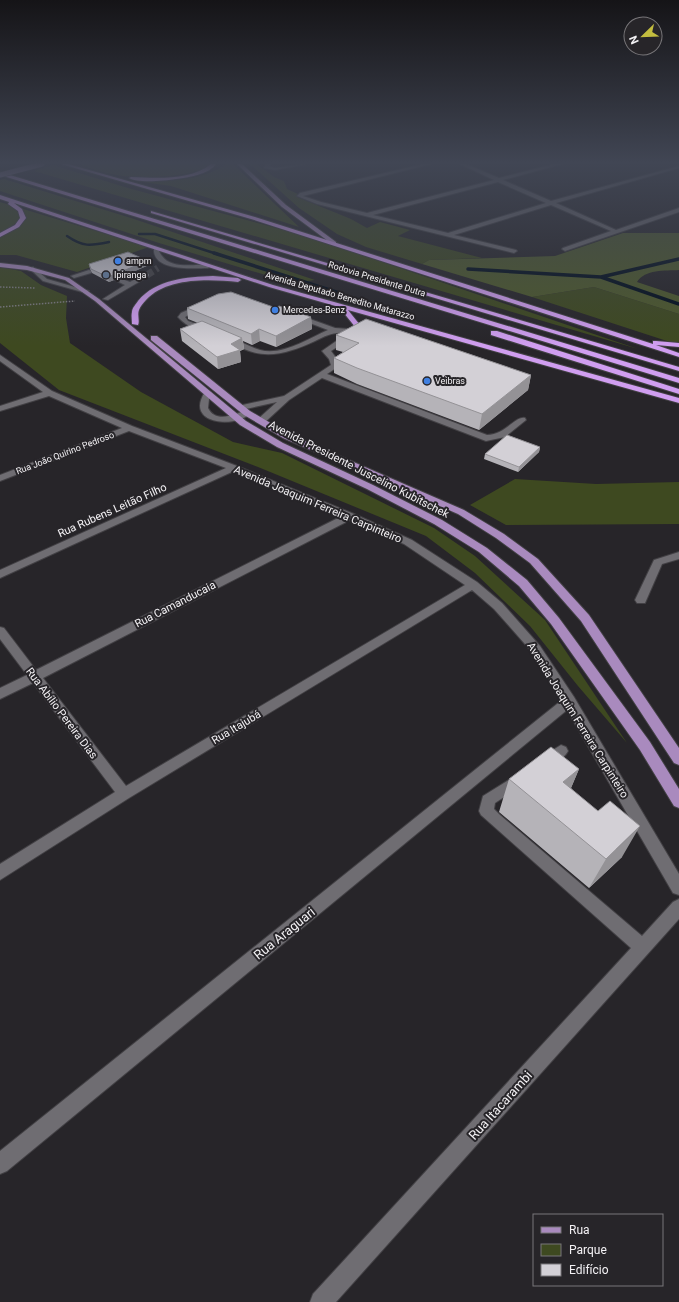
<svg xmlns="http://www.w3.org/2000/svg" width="679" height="1302" font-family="Roboto,sans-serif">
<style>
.green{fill:#3e4920}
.forest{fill:#4d592b}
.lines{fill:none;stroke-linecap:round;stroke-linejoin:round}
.stream-far1{stroke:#000d1c;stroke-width:2.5}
.stream{stroke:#000d1c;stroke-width:3.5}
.minor-tunnel{stroke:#464447;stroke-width:7;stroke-dasharray:7 3.5;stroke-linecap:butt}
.minor-casing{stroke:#424044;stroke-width:2}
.major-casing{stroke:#424044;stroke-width:2}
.highway-casing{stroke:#424044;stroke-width:2}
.path{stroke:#7f7d81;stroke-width:1.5;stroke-dasharray:1.5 1.5;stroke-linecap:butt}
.minor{fill:#6f6d72;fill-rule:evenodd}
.major{fill:#a98abe;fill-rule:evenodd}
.highway{fill:#d09ef0;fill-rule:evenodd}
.major-bridge-casing{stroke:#424044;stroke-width:6;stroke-linecap:butt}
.major-bridge{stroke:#a98abe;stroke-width:5}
.wall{fill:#b5b3b8}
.shaded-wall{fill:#949296}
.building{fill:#d3d0d6;stroke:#949296}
.shop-dot{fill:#3f7fe0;stroke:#272529;stroke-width:1.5}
.service-dot{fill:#5c6f8a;stroke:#272529;stroke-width:1.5}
.labels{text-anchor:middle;stroke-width:4;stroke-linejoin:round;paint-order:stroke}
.far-poi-label{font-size:9px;fill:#f3f1f4;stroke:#272529;text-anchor:start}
.far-street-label{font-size:9px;fill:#f3f1f4;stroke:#272529}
.street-label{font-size:11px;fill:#f3f1f4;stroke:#272529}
.near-street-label{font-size:13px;fill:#f3f1f4;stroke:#272529}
</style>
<rect width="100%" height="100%" fill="#272529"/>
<path class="green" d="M78,164H211C195,178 137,179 116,175C103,173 90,168 78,164Z
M226,164H233L299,227L171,186L136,181C166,181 201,182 226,164Z
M250,164H257L274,177L284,181L287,189L298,194L297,197L351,219L367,228L380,222L410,230L398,236L482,258L429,260L422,264L366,247L337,234L299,208Z
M53,165L128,188L306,236L638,349L34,171Z
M4,179L131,218L315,280L292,283L159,243L0,191V180Z
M0,202L149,247L77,272L16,255H0Z
M0,267L21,271L41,285L67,296L66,318L70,343L141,392L233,442L282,453L434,528L475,556L545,620L627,743L578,686L530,626L475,573L426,536L258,467L59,390L0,343Z
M594,287L679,314V343L670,342L532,297Z
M515,479L596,484L679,482V524L506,525L470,505Z"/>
<path class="forest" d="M623,233H679V270C665,271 645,269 637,282L679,296V314L594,287L532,297L422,264L429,260L555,256Z"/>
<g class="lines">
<path class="stream-far1" d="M139,234H155L217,254
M67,236C83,247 90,246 109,242"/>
<path class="stream" d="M214,253L339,293
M468,269L601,277L679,304
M601,277L679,259"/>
<path class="minor-tunnel" d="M147,275L158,268"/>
<g class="minor-casing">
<path id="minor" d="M266,164H271L269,166L275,168L306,164L275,170L264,168Z
M423,164H431L303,196L321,202L367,213L494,180L460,164H466L499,178L554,164H562L503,180L551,201L679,166V168L556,203L616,230L679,208V212L565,251L562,249L563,248L611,231L551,205L454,235L516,250L517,251L514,253L317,204L297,196L300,193ZM498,182L546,203L448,233L373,215Z
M154,248H158C159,251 160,254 162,256C171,269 195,265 208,264L211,266L208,268C193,268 152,272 154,248Z
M33,267L47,279L89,291L86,293L43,281L30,269Z
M89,270L91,271V273L74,278L71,276Z
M147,273L149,274V276L108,300L103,299L125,285L115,280V278H119L130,282Z
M199,305L204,306L185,317L188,321L210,329V333C200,334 184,324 178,317L181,313Z
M296,314L335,328L349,329L353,331L350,333L348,340L331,351L337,359L339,366L327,374L487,435C505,435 515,416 525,418L526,420L505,437L486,441L322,378L289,400L264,423H258L257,421L258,419L277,402L241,410L237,408L238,406L284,396L331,365L329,359L322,351L342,337L344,333C332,332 326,336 315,341C291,352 268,360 244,349C237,346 229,344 224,339L228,337C239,340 249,347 260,350C282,356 308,339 328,330L294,317V315Z
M0,355L52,391L132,426L237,466L354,514L412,540L477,582L502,603L540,646L574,697L679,874V895L673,893L567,710L7,1171L0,1174V1151L562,700L532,652L494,609L472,590L129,798L0,880V864L115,792L33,683L0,699V688L27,675L0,639V627L4,628L36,670L342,516L234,471L0,578V570L226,468L129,431L0,481V475L122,428L49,396L0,411V406L43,392L0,361ZM350,520L404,544L465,585L126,786L43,678Z
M205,392H211L212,394L209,399L208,408C216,424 235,414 247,410L251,413C235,429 184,424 205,392Z
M679,552V559L662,564L645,603H637L635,600L654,560Z
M561,745L566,747L568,751C564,759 549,769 540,766L538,762L540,758Z
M520,773L525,775L527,779L525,783L495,803L494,809L500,815L642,936L673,902L679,899V919L336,1302H310L313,1294L631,948L481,815L479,811L483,796Z"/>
</g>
<g class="major-casing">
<path id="major" d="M237,164H242L286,205L336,242V244H332L282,207Z
M0,263L27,266L69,278L99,299L246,421L283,443L373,485L442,520L487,548L527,580L559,618L650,742L679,789V808L674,806L640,750L551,624L519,586L479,552L434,524L367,489L277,447L240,425L95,301L65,280L27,270L0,267Z
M151,336H157L250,411L289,434L464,510L504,534L538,559L589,615L679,748V765L674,763L581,621L530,563L496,538L458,514L283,438L244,415L151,340Z"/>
</g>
<g class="highway-casing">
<path id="highway" d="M61,164H68L255,217L653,344V341H656L679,343V347L656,345L679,353V357L251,219Z
M211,164H216C212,169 207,172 200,174C187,179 140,185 129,178L131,177C156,178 190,181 211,164Z
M0,172L679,378V383L0,175Z
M0,195L273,285L679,398V403L348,310L360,325L372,324L376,326L372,328H356L339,307L269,287L14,203L22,209L26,218L19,227L0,237V233L15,225L20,218L18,211L8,204L9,202L0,199Z
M151,211L679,367V371L151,213Z
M213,276L238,278L241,280L238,282C210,279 167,277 146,300C143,303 140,307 139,310C137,315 140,321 138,325L132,324C132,320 131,316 132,312C132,308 136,304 138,301C156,279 187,277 213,276Z
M491,331H497L679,389V394L491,335Z"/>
</g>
<path class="path" d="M0,287L35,288
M0,307L75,301"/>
<use href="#minor" class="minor"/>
<use href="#major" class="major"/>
<use href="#highway" class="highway"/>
<g class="major-bridge-casing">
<path id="major-bridge" d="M0,175L42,164"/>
</g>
<use href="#major-bridge" class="major-bridge"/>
</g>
<path class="wall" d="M148,261L149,265L121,277H114V280L109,282L92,273L90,269L89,264Z
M187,308H276L311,317L312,329L276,347L260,341L252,345L243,341L244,349L240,351L241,362L218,369L182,341L180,329L198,323L188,319Z
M336,335L531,375L528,390L479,430L357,384L334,373V358L343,352L336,350Z
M540,447L539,452L518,472L484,459L485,454Z
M579,769L571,788L622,857L589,888L499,812L509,779Z"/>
<path class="shaded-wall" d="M148,261L149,265L121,277L120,272Z
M113,272L114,277V280L109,282L108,277Z
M311,317L312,329L276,347V336Z
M259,329L260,341L252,345L251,334Z
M242,338L244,349L240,351L241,362L218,369L217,357L231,344Z
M531,375L528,390L479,430L482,414Z
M540,447L539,452L518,472L519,467Z
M579,769L565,802L550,814L563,782Z
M640,826L622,857L589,888L606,859Z"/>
<path class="building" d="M128,252L148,261L120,272H113V275L108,277L91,269L89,264Z
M231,292L276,308L279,306L311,317L276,336L259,329L251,334L187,308L218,294Z
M366,319L531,375L482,414L357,368L334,358L359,343L336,335Z
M202,321L242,338L231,344L240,350L217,357L180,329Z
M507,435L540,447L519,467L485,454Z
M551,747L579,769L563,782L598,811L610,801L640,826L606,859L509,779Z"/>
<linearGradient id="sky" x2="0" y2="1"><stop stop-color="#151417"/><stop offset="0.47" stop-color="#414654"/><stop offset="1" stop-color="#414654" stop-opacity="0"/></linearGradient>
<rect width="679" height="346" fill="url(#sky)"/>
<g class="shop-dot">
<circle cx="118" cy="261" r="4"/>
<circle cx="275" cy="310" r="4"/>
<circle cx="427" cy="381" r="4"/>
</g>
<circle class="service-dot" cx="106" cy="275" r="4"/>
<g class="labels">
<g class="far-poi-label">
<text x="126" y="264">ampm</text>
<text x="114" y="278">Ipiranga</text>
<text x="283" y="313">Mercedes-Benz</text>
<text x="435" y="384">Veibras</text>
</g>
<g class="far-street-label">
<text transform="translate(377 279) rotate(17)" y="3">Rodovia Presidente Dutra</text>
<text transform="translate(340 296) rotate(16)" y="3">Avenida Deputado Benedito Matarazzo</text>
<text transform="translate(65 453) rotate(-21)" y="3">Rua João Quirino Pedroso</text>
</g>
<g class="street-label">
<text transform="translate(359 469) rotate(27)" y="4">Avenida Presidente Juscelino Kubitschek</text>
<text transform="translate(318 504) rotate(23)" y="4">Avenida Joaquim Ferreira Carpinteiro</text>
<text transform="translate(112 510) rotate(-24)" y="4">Rua Rubens Leitão Filho</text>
<text transform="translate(175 604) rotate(-27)" y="4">Rua Camanducaia</text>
<text transform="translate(62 713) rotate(53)" y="4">Rua Abílio Pereira Dias</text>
<text transform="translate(578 720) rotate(58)" y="4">Avenida Joaquim Ferreira Carpinteiro</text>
<text transform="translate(236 727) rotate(-31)" y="4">Rua Itajubá</text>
</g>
<g class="near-street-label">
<text transform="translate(284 933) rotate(-39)" y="5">Rua Araguari</text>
<text transform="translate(500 1105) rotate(-48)" y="5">Rua Itacarambi</text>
</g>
</g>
<rect x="533" y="1214" width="130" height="72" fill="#272529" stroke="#79777a"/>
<rect x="541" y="1227" width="20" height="6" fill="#a98abe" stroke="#79777a"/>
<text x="569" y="1234" font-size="12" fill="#f3f1f4">Rua</text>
<rect x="541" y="1244" width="20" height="12" fill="#3e4920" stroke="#79777a"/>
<text x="569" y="1254" font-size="12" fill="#f3f1f4">Parque</text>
<rect x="541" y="1264" width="20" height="12" fill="#d3d0d6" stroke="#79777a"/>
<text x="569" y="1274" font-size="12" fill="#f3f1f4">Edifício</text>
<g transform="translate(643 36) rotate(247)"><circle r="19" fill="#272529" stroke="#79777a"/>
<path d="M0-3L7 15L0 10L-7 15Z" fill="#c3bd3f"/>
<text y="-6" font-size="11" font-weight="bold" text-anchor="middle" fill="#f3f1f4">N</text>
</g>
</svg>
